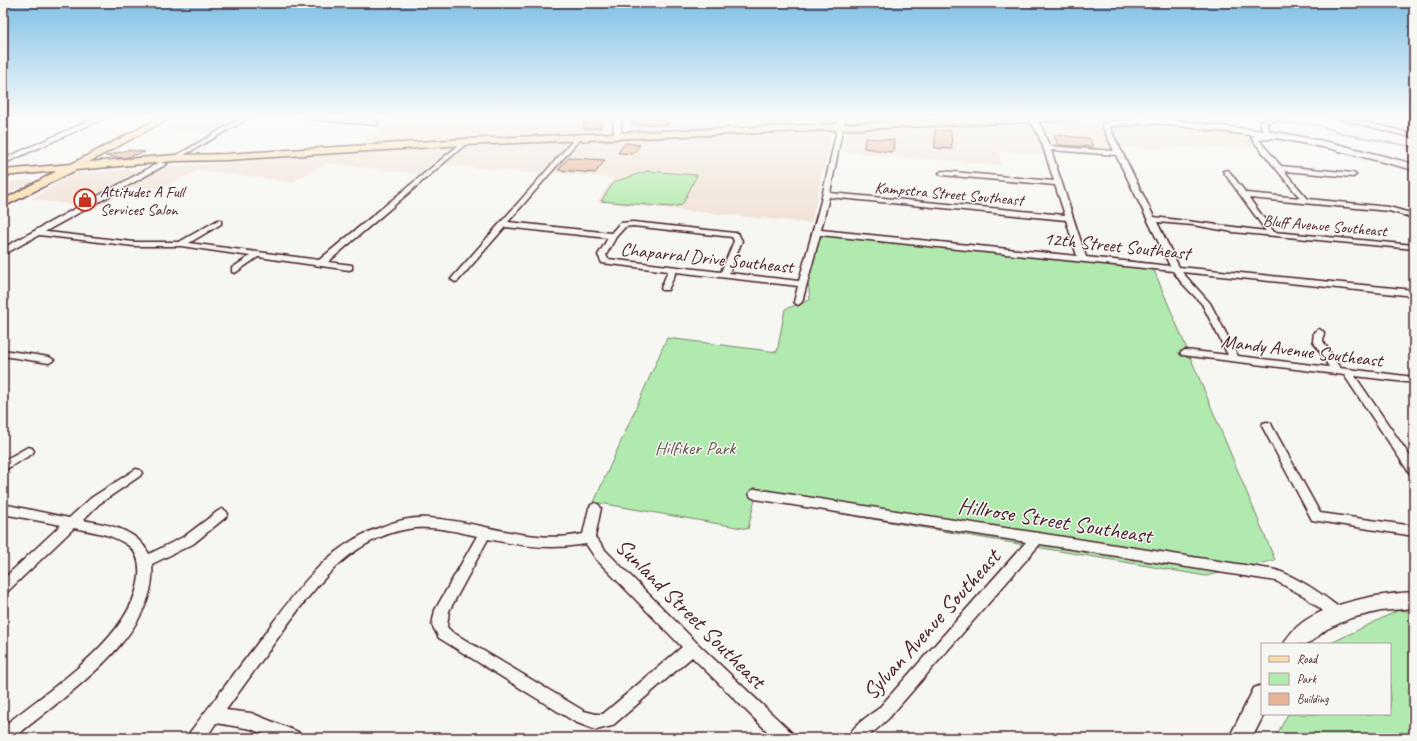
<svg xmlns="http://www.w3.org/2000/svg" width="1417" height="741" font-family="Caveat,sans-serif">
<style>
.built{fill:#f1e2d7}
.green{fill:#b1eaae;stroke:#7e846c}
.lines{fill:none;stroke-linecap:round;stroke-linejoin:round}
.stream{stroke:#6d8a99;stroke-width:1.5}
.building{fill:#e6b497;stroke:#4a1f2b}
.minor-casing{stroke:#4a1f2b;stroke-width:3}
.tertiary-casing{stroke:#4a1f2b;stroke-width:3}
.secondary-casing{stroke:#4a1f2b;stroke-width:3}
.primary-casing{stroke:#4a1f2b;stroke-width:3}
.minor{fill:#f6f6f2;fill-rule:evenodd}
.tertiary{fill:#f6f6f2;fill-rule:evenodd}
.secondary{fill:#f6f6f2;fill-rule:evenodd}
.primary{fill:#f9deab;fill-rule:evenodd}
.labels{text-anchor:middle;stroke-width:3;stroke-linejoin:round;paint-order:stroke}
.far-poi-label{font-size:16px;fill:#4a1f2b;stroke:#f6f6f2;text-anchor:start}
.far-street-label{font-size:16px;fill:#4a1f2b;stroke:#f6f6f2}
.street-label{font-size:19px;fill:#4a1f2b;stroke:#f6f6f2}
.park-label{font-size:19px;fill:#64524c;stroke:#f6f6f2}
.near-street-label{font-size:23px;fill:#4a1f2b;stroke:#f6f6f2}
</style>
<rect width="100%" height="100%" fill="#f6f6f2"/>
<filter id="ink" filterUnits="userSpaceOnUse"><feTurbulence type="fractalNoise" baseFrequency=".025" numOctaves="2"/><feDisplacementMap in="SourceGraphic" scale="8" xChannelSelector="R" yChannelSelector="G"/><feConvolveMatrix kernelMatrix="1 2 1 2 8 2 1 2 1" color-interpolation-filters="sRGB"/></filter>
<g filter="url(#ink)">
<path class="built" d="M182,117H241L211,134L160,128Z
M398,117H611L610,131L359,145Z
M627,117H835L834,123L631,132Z
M849,117H1200L1272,148H1122L1125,155L1053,150L1054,156L999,151L1001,165L842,152Z
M1348,117H1414V131Z
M832,130L811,223L597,202L614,178L557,173L541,174L446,165L419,174L327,163L292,182L199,170L161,188H134L95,208L31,199L74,174L375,151Z
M35,180L3,195V182Z"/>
<path class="green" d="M647,171L697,175L682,205L671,207L601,201L614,182Z
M824,234L870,239L887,245L917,239L1151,263L1275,560L1206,576L755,499L748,529L594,502L667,338L777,352L785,309L810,300L808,281L818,236Z
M1399,610L1414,612V738H1275L1288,714H1390V644H1329Z"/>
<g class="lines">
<path class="stream" d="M1278,122L1319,125L1344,134L1414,147"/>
</g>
<path class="building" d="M635,117H670L668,125L632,124Z
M584,122H601V128L584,129Z
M935,130L951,131L952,149L935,148Z
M1054,135L1089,138L1093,147L1058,145Z
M865,138L894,140L893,150L891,152L864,148Z
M625,143L640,145L633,154L618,153Z
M128,150L145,152L124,158L105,156Z
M569,157L574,158L605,160L595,173L558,170Z"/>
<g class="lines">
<g class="minor-casing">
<path id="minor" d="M243,117H251L177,159L172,158Z
M304,117H329L376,121L379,123L376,125L307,119Z
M1275,117H1286L1266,123L1273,137L1270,139L1259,140L1281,166L1353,173L1356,175L1353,177L1284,171L1308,199L1389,207L1414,214V218L1389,211L1249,198L1274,232L1414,245V249L1233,232L1193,225L1157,222L1179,267L1414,290V296L1182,272L1210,303L1238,356L1329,367L1313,341L1314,332L1319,329L1324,332L1323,341L1340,368L1414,377V383L1355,376L1414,462V475L1410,474L1344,375L1182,355L1180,353L1185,350L1228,355L1202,304L1181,282L1173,271L820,235L802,302L798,305L794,302L798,286L676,272L668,290H662L661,288L668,271L602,263L598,255L608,238L505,227L458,281L455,282L451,279L576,137L578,136L581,138L580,139L508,222L611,233L620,223L633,222L735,233H738L742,241L729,273L799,281L821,201L838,125L843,126L830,193L1065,215L1055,185L942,175L939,173L942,171L1054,181C1047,160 1042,137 1029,119L1030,118H1034L1041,126L1049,146L1114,151L1102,125L1103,124L1113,121L1167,120L1170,122L1169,123L1109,126L1154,217L1266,231L1223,171L1228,170L1246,193L1300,198L1251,138L1254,136L1266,135L1259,122ZM1051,150L1116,155L1170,266L1086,257ZM829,197L1066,220L1077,256L821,230ZM633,226L732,237L734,241L721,272L608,259L606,255L616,237L625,227Z
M1332,117H1343L1414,134V138Z
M465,140L468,142L467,143L328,262L352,265V269L349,270L258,257L235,273L232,272V268L250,256L181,246H134L39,235L35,233L39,231L134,242H179L218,220H221V224L189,243L319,260Z
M3,350L49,357L54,360L49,363L3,356Z
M1267,422L1271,423L1272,426L1320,513L1414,526V536L1312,520L1262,426L1263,423Z
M28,447L32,448L34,451L32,454L3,471V461Z
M136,469L140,470L142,473L140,476L99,504L83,520C108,525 136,528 149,554L185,536L218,511L222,509L226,511L228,514L226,517L193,544L152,564C159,637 62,697 14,738H3V727C47,690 133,639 139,576C140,564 138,554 129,546C113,534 93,532 74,528L8,591L3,593V579L61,525L3,514V504L69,518L91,498Z
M755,489L1276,570C1301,579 1321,593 1342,610L1344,614L1342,618L1337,620L1332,618L1304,596L1276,581L1040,544L888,719L867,738H848C853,725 867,717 878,709L1026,542L755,499L751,497L749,494L751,491Z
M595,503L599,505L601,508L595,537L606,551L697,643L791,732L793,738H774L692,657L612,726L596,730L575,722L439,638L432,625L435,610L477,536C455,531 430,525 408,529C348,539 313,590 280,635C262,660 244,685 226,710L251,713L298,732L300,738H273L251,729L216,723L206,738H188L190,732C213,702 236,671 260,640C294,595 325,546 381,527C396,521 412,517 428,518C483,521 527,545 583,534L589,508L591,505ZM488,539C522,546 552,550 586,544L596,559L682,647L603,714H596L584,711L452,632L447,627L449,611Z"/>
</g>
<g class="tertiary-casing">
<path id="tertiary" d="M97,117H107L3,164V159Z
M613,117H621V138L614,136Z
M160,162L167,164L3,255V248Z"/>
</g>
<g class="secondary-casing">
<path id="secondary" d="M838,117H846L843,128L840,129L836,126Z
M1119,117H1145L1281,133L1333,143L1414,164V170L1332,149L1281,139L1123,119Z
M1414,592V608L1381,611L1351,618L1327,629L1308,644H1284C1302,605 1376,594 1414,592Z
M1262,685V714H1264L1252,738H1229L1254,688Z"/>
</g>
<g class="primary-casing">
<path id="primary" d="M161,117H172L89,162L175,155L227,154L465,139L1010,117H1082L1078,120L465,145L227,160L175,161L76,170L3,207V200L57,171L3,176V170L71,164Z"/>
</g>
<use href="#minor" class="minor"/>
<use href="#tertiary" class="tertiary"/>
<use href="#secondary" class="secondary"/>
<use href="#primary" class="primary"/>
</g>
</g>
<linearGradient id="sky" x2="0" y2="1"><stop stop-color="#80c0e6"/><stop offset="0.53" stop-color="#fbfbf9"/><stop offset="1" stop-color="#fbfbf9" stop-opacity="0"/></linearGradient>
<rect width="1417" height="221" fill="url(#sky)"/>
<defs>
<g id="shop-ring" transform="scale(1.15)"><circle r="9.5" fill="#f6f6f2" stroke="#c8321e" stroke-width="1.5"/><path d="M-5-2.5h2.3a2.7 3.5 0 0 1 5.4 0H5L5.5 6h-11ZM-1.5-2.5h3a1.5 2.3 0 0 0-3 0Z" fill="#c8321e"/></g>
</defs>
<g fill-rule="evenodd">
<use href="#shop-ring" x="85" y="200"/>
</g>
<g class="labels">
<g class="far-poi-label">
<text x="100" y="197">Attitudes A Full<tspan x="100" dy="18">Services Salon</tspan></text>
</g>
<g class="far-street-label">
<text transform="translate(949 193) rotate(5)" y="6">Kampstra Street Southeast</text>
<text transform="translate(1325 225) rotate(5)" y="6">Bluff Avenue Southeast</text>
</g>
<g class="street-label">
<text transform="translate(1117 245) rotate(6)" y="7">12th Street Southeast</text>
<text transform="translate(707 257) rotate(6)" y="7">Chaparral Drive Southeast</text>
<text transform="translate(1302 350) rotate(7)" y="7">Mandy Avenue Southeast</text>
</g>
<g class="park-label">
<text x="695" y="454">Hilfiker Park</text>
</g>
<g class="near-street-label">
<text transform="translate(1055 520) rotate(9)" y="8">Hillrose Street Southeast</text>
<text transform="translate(691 613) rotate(45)" y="8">Sunland Street Southeast</text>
<text transform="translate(931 624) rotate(-48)" y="8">Sylvan Avenue Southeast</text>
</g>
</g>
<rect width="1417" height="741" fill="none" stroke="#f6f6f2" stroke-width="16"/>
<rect x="8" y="8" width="1401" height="725" fill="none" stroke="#4a1f2b" stroke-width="1.5" filter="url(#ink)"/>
<rect x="1261" y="643" width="130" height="72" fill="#f6f6f2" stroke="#b1a0a2"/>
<rect x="1269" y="656" width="20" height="6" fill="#f9deab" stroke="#b1a0a2"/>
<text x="1297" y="663" font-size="12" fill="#4a1f2b">Road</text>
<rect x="1269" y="673" width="20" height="12" fill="#b1eaae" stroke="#b1a0a2"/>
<text x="1297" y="683" font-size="12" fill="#4a1f2b">Park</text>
<rect x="1269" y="693" width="20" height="12" fill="#e6b497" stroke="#b1a0a2"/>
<text x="1297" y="703" font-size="12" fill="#4a1f2b">Building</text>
</svg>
